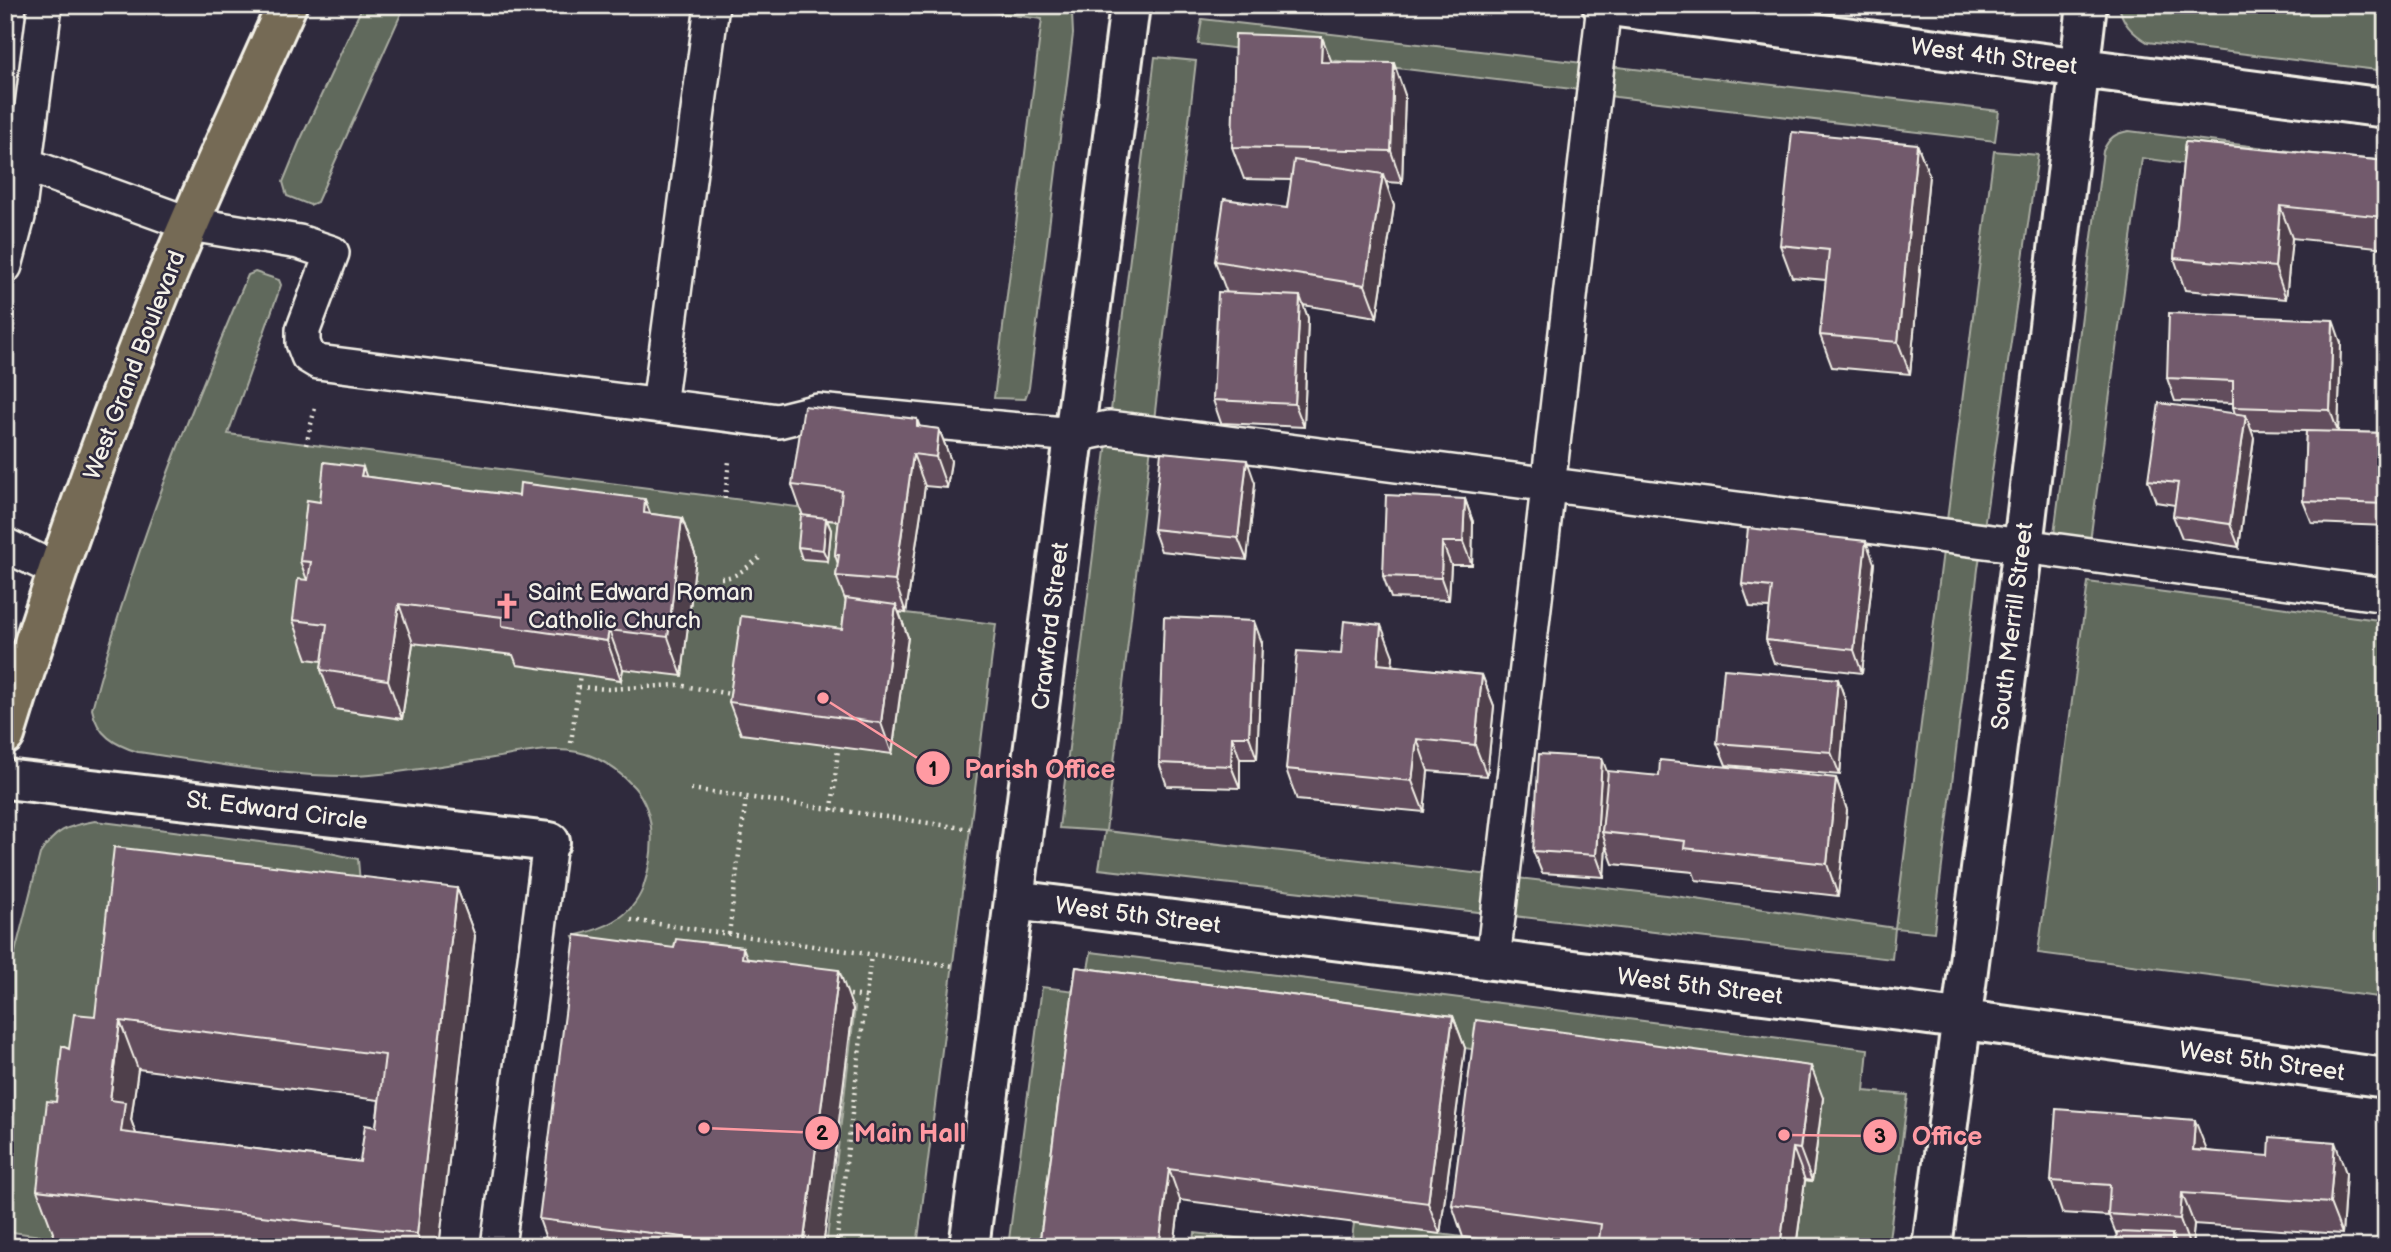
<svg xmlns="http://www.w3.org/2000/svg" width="2391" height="1252" font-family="'Balsamiq Sans',sans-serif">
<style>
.green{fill:#60695c;stroke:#aaada2;stroke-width:2}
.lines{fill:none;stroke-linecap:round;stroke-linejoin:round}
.lane-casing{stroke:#f4f1e8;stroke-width:38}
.street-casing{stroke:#f4f1e8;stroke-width:44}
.primary-casing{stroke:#f4f1e8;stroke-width:44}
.path{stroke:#f4f1e8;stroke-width:4.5;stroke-dasharray:2 5;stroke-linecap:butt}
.lane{stroke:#2f2a3d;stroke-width:33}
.street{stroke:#2f2a3d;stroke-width:38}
.primary{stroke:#756a55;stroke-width:38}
.wall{fill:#624d5d;stroke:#f4f1e8;stroke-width:2;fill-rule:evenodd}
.shaded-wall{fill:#503f4c;stroke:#f4f1e8;stroke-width:2}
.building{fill:#725a6c;stroke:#f4f1e8;stroke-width:2;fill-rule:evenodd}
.labels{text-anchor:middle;stroke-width:5;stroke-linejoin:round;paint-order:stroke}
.street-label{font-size:24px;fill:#f4f1e8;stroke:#2f2a3d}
.poi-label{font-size:24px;fill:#f4f1e8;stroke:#2f2a3d;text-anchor:start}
.leader{fill:none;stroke:#ff9aa2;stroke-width:2.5}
.callout-dot{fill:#ff9aa2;stroke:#2f2a3d;stroke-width:2.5}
.mark-label{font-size:21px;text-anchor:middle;font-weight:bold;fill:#111}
.callout-label{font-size:26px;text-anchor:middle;font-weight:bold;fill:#ff9aa2;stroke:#2f2a3d;stroke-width:5;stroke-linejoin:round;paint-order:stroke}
</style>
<rect width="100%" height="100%" fill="#2f2a3d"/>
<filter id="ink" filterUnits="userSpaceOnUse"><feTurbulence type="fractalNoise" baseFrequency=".0143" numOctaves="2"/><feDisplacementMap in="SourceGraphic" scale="14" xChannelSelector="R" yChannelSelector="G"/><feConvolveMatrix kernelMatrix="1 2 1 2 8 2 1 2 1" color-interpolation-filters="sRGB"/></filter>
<g filter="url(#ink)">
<path class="green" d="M363,5H405L317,202L310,205L287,196L283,182L299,143Z
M939,5H1067L1072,13L1073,34L1029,388L1025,399L994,398L1042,19Z
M2119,5H2386V71L2147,42C2132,33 2122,23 2119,5Z
M1202,19L1999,111L1995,141L1616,97L1572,89L1198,44Z
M1155,57L1196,61L1106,831L1675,896L1895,928L1994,151L2038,155L1978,569L1934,932L1895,928L1892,959L1099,869L1105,831L1059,828Z
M2129,131L2386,163V191L2142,158L2088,556L2052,550L2103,151C2109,138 2115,133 2129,131Z
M255,272L279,280L281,285L228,434L805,508L803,517L854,523L906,613L996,624L917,1247H826L855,1007L590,972L573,936C603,929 631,919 643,888C654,856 658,814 634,787C623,775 611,765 596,758C563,742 521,754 487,759C444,765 398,774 355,776C283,777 209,762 138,752C115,745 97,735 92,709C130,561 188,416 248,275Z
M2088,582L2386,621V998L2038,953Z
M95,821L307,848L358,859L360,883L132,896L64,1150L55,1238L5,1231V992L40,854C55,830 67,826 95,821Z
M1091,952L1868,1049L1864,1091L1908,1095L1888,1247H1796L1805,1180L1811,1181L1488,1052L1465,1048L1055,1247H1008L1042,987L1084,992Z
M1354,1223L1540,1247H1351Z
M1195,1233L1309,1247H1193Z"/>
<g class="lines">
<g class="lane-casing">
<path id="lane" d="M24,164L190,224L299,242L332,253L303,330V343L308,356L318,362L778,421L818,411L1074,435L1109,428L1134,431L2023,546L2386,595
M5,266L18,217L45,5
M659,406L712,5
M5,545L57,570
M1493,960L1604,5
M498,1247L550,842"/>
</g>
<g class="street-casing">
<path id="street" d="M1602,5L2386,108
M5,779L550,842
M1014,900L1899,1011L2386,1078
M969,1247L1130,5
M1932,1247L2023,546L2087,5"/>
</g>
<g class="primary-casing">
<path id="primary" d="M5,735C49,591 98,450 153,310C194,207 242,107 287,5"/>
</g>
<path class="path" d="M306,445L315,408
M725,499L729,461
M721,578C738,578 748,565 761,557
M579,687L608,689L678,685L736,695
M571,743L580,674
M691,789L970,829
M832,810L838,749
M631,920L953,966
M729,934L746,798
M843,994L866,997
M836,1247L871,955"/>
<use href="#lane" class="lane"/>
<use href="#street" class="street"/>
<use href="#primary" class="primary"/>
</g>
<path class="wall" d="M1331,62L1405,95L1402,183L1386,182L1394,206L1377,317L1303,305L1308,318L1304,427L1221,423L1213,400L1227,293L1215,261L1287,208L1292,180L1244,179L1232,147Z
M2185,142L2386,161V248L2292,238L2286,299L2185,290L2174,258Z
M1917,144L1929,175L1910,374L1832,367L1820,335L1826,280L1792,277L1780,245Z
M2341,343L2338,432L2386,433V526L2312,523L2303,501L2306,431L2251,430L2254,438L2239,547L2182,538L2173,516L2175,505L2156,502L2148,480L2235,414L2233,407V403L2175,401L2167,378Z
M917,419L920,427L939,429L951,461L947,488L925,486L906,613L899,612L908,637L892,754L741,734L729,702L842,629L846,602L836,576L838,564L835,555L839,521L827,520L831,530L828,561L802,559L798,547L803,516L792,485Z
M367,477L682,518L696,557L682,676L623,669L621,680L517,665L513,655L413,643L402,719L335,709L321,670L322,661L307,659L293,620L307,580L300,561L320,502Z
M1255,483L1247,560L1161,551L1153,529Z
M1465,499L1473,522L1472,565H1451L1449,600L1391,598L1383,576Z
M1874,563L1862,673L1774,663L1766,640L1770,608L1750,607L1742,584Z
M1262,643L1257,759H1240V788L1167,786L1159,763Z
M1341,654L1393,656L1392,666L1482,675L1494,706L1487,776L1428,771L1424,812L1297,800L1286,769Z
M1838,679L1846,702L1840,775L1726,765L1717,743Z
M1608,773L1659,776L1836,778L1847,810L1838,896L1696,880L1693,872L1613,864L1606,845L1604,877L1542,873L1533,851Z
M457,888L475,936L439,1247H129L55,1238L37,1190L69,1049L95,1016ZM138,1069L379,1100L376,1127L360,1162L136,1134L131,1120Z
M748,959L853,1009L823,1247H549L539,1219Z
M1076,967L1453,1016L1465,1048L1440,1234L1180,1200L1174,1247H1039Z
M1823,1098L1812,1181L1805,1180L1796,1247H1540L1463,1237L1452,1205Z
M2207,1151L2346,1173L2342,1234L2194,1224L2192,1247H2027L2116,1244L2117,1236L2109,1216L2062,1213L2051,1181Z"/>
<path class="shaded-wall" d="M1322,37L1334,68L1321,62Z
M1394,63L1405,95L1402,183L1391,151Z
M1917,144L1929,175L1910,374L1898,342Z
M1383,174L1394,206L1377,317L1365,285Z
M2386,184V225L2383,217Z
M2280,206L2292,238L2286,299L2275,267Z
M1300,296L1308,318L1304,427L1295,404Z
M2333,320L2341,343L2338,432L2330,410Z
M2246,415L2254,438L2239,547L2230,524Z
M939,429L951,461L947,488L936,457Z
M913,454L925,486L906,613L895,581Z
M1247,460L1255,483L1247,560L1238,538Z
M363,467L377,506L361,476Z
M645,499L659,538L644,513Z
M1465,499L1473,522L1472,565L1463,542Z
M682,518L696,557L682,676L668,637Z
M826,518L831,530L828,561L823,550Z
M1866,541L1874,563L1862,673L1854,650Z
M1442,542L1451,565L1449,600L1441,578Z
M399,604L413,643L402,719L388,680Z
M896,605L908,637L892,754L881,723Z
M1254,621L1262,643L1257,759L1249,736Z
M1381,625L1393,656L1389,696L1378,664Z
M609,630L623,669L621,680L607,641Z
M1482,675L1494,706L1487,776L1475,745Z
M1838,679L1846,702L1840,775L1831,752Z
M1232,736L1240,759V788L1231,766Z
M1417,739L1428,771L1424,812L1412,781Z
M1602,758L1610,780L1602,832L1606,845L1604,877L1596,855Z
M1836,778L1847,810L1838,896L1827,864Z
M457,888L475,936L439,1247H422L417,1234Z
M743,947L758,986L742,958Z
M839,970L853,1009L823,1247H803Z
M1453,1016L1465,1048L1440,1234L1428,1203Z
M120,1021L138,1069L131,1120L142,1150L138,1180L110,1100Z
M1811,1066L1823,1098L1812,1181L1800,1149Z
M2195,1120L2207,1151L2193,1150Z
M2335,1142L2346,1173L2342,1234L2330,1203Z
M1793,1148L1805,1180L1796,1247H1780Z
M1169,1169L1180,1200L1174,1247H1159Z
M2182,1193L2194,1224L2192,1247H2190L2180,1219Z
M2172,1234L2177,1247H2172Z"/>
<path class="building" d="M1235,34L1322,37L1321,62L1394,63L1391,151L1232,147Z
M1792,132L1917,144L1898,342L1820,335L1829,250L1780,245Z
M2185,142L2386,161V184L2383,217L2280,206L2275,267L2174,258Z
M1294,160L1383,174L1365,285L1215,261L1224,199L1287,208Z
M1218,292L1300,296L1295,404L1213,400Z
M2169,313L2333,320L2330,410L2233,407V381L2167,378Z
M2159,403L2246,415L2230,524L2173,516L2178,483L2148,480Z
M804,406L917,419V426L939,429L936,457L913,454L895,581L836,576L839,555H835L842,491L792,485Z
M2306,431L2386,433V504L2303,501Z
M1161,452L1247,460L1238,538L1153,529Z
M324,462L363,467L361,476L519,496L520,483L645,499L644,513L682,518L668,637L609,630L607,641L502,626V617L399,604L388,680L321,670L327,624L293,620L298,579L308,580L311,562L300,561L307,500L320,502Z
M1386,495L1465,499L1463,542H1442L1441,578L1383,576Z
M801,515L826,518L823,550L798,547Z
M1748,528L1866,541L1854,650L1766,640L1772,587L1742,584Z
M846,598L896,605L881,723L729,702L741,616L842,629Z
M1164,617L1254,621L1249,736H1232L1231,766L1159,763Z
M1344,621L1381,625L1378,664L1482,675L1475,745L1417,739L1412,781L1286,769L1297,651L1341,654Z
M1724,669L1838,679L1831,752L1717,743Z
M1539,754L1602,758L1596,855L1533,851Z
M1660,760L1836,778L1827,864L1684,848L1685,841L1602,832L1608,771L1659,776Z
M114,847L457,888L417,1234L37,1190L47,1101L56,1102L62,1046L69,1049L74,1014L95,1016ZM120,1021L385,1055L376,1127L365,1125L360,1162L121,1132L125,1102L110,1100Z
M575,935L674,948L676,939L743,947L742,958L839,970L803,1247H762L539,1219Z
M1076,967L1453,1016L1428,1203L1169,1169L1159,1247H1039Z
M1476,1020L1811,1066L1800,1149L1793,1148L1780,1247H1598L1601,1224L1452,1205Z
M2056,1109L2195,1120L2193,1150L2269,1156L2270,1137L2335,1142L2330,1203L2182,1193L2180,1219L2108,1214L2110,1185L2051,1181Z
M2117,1232L2172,1234V1247H2027L2028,1241L2116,1244Z"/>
</g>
<defs>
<g id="church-bare" transform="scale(2.1)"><path d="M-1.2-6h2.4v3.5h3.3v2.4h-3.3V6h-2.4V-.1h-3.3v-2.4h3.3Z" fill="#ff9aa2" stroke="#2f2a3d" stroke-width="2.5" paint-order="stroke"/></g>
</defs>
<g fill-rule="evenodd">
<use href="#church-bare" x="507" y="606"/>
</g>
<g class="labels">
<g class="street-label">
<text transform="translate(1994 56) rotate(7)" y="8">West 4th Street</text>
<text transform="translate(134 365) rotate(-69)" y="8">West Grand Boulevard</text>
<text transform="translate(1050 626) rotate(-83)" y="8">Crawford Street</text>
<text transform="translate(2012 626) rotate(-83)" y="8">South Merrill Street</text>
<text transform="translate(277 810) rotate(7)" y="8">St. Edward Circle</text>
<text transform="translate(1138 915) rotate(7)" y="8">West 5th Street</text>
<text transform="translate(1700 986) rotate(7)" y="8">West 5th Street</text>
<text transform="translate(2262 1061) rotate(8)" y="8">West 5th Street</text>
</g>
<g class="poi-label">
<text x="528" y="600">Saint Edward Roman<tspan x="528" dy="28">Catholic Church</tspan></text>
</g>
</g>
<path class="leader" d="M823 698L933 768M704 1128L822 1133M1784 1135L1880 1136"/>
<g class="callout-dot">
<circle cx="823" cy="698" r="7"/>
<circle cx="704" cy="1128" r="7"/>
<circle cx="1784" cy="1135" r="7"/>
<circle cx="933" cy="768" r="18"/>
<circle cx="822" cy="1133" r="18"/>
<circle cx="1880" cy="1136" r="18"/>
</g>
<g class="mark-label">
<text x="933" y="776">1</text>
<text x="822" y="1140">2</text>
<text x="1880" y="1143">3</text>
</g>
<g class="callout-label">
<text x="1040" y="778">Parish Office</text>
<text x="910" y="1142">Main Hall</text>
<text x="1947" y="1145">Office</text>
</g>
<rect width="2391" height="1252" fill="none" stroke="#2f2a3d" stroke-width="28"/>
<rect x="14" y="14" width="2363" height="1224" fill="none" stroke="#f4f1e8" stroke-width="2.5" filter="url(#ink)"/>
</svg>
